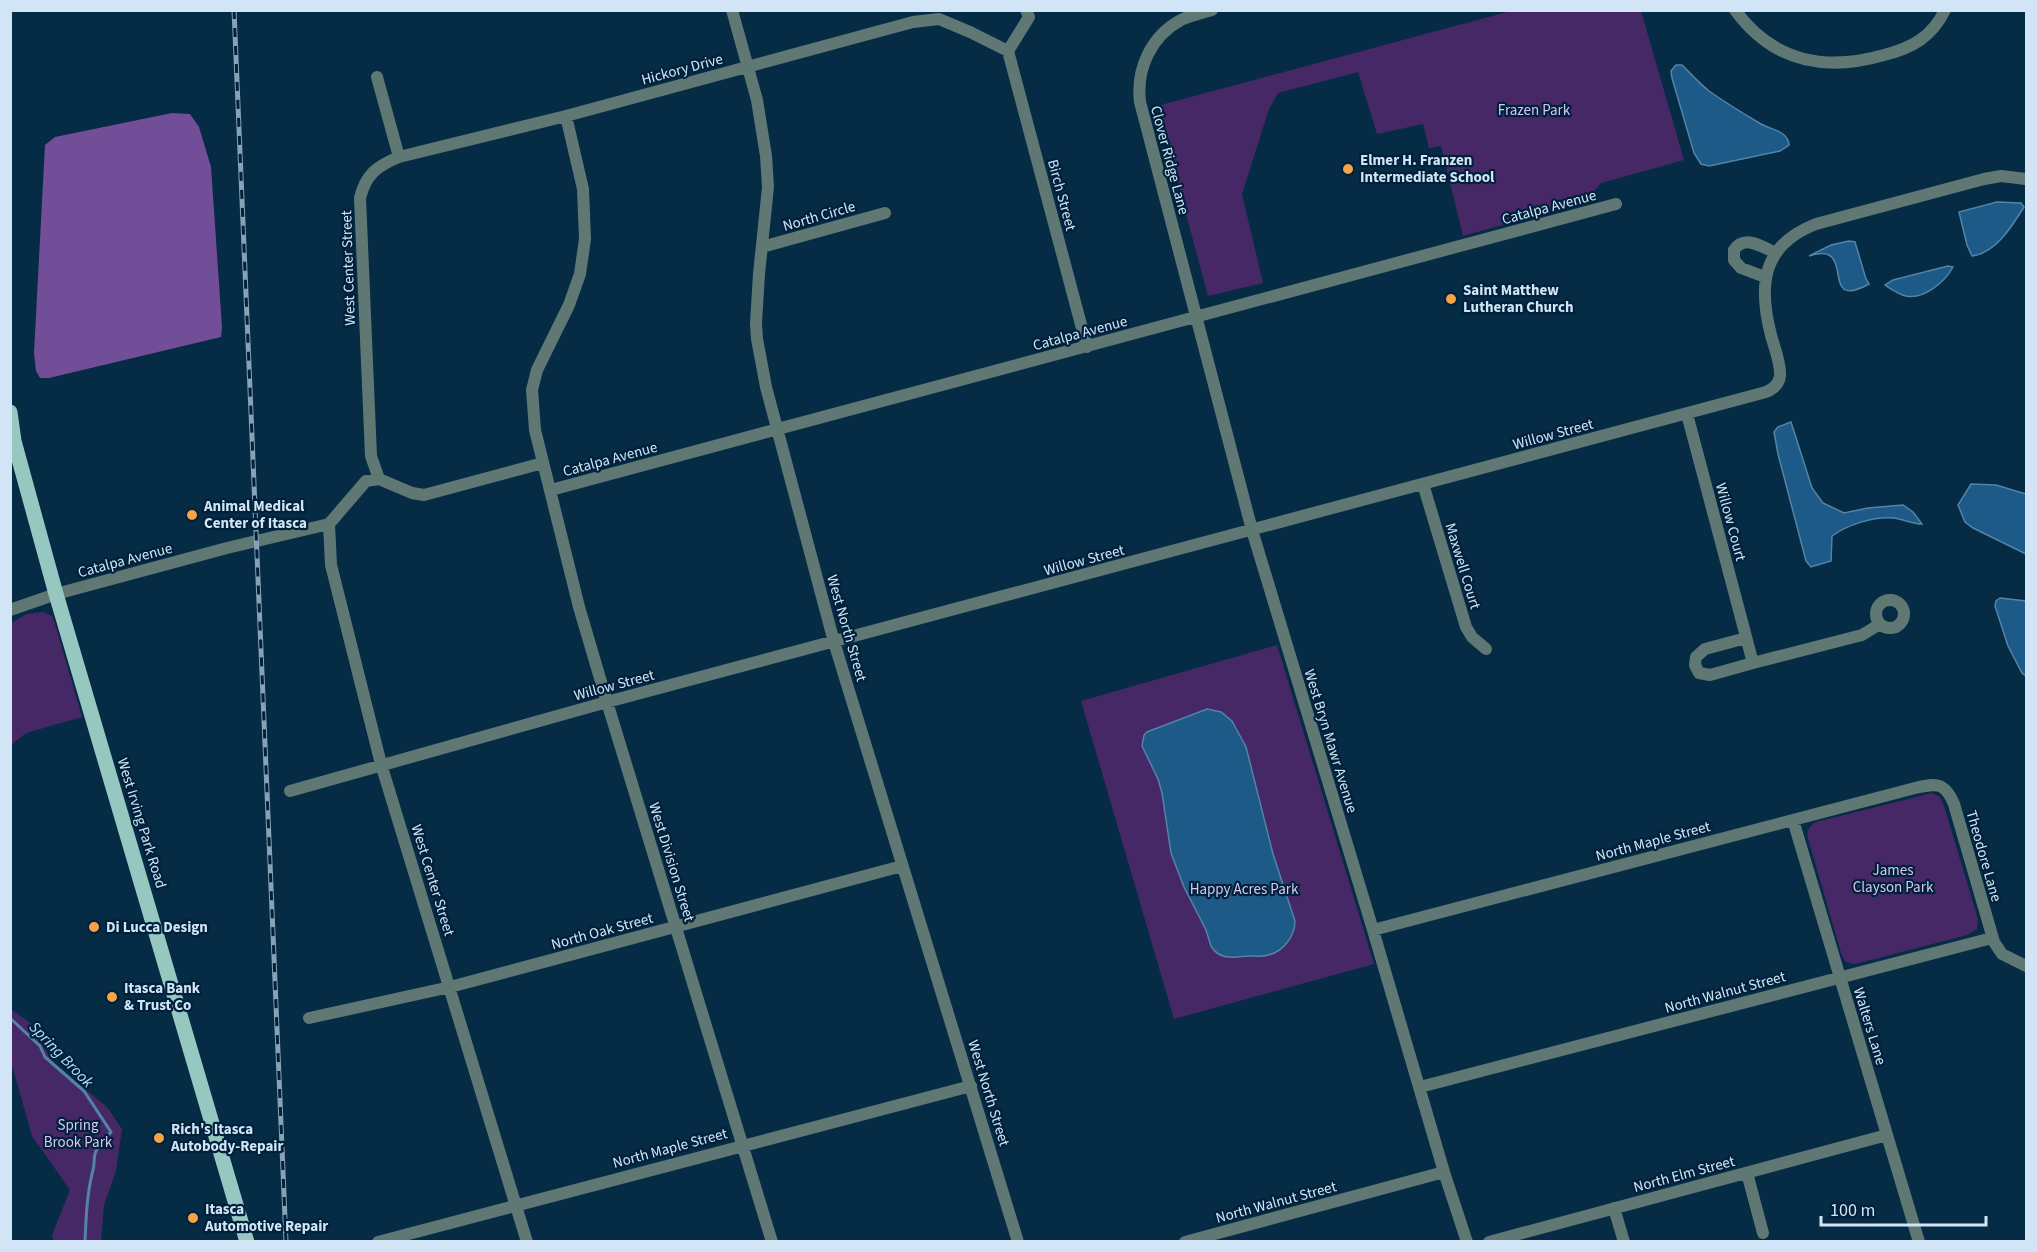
<svg xmlns="http://www.w3.org/2000/svg" width="2037" height="1252" font-family="'Source Sans 3',sans-serif">
<style>
.green{fill:#472866}
.forest{fill:#724e98}
.water{fill:#1d5a87;stroke:#5384a8;stroke-width:1.5}
.lines{fill:none;stroke-linecap:round;stroke-linejoin:round}
.stream{stroke:#5384a8;stroke-width:3}
.minor{stroke:#607874;stroke-width:12}
.major{stroke:#96c8c1;stroke-width:15}
.rail-casing{stroke:#87a1b5;stroke-width:5}
.rail{stroke:#00213b;stroke-width:3;stroke-dasharray:9;stroke-linecap:butt}
.poi-dot{fill:#f6a247;stroke:#00213b;stroke-width:2}
.labels{text-anchor:middle;stroke-width:4.5;stroke-linejoin:round;paint-order:stroke}
.street-label{font-size:15px;fill:#d1e5f6;stroke:#00213b}
.park-label{font-size:15px;fill:#d9c7f1;stroke:#00213b}
.poi-label{font-size:15px;font-weight:bold;fill:#d1e5f6;stroke:#00213b;text-anchor:start}
.water-label{font-size:16px;font-style:italic;fill:#b6dcfc;stroke:#00213b}
</style>
<rect width="100%" height="100%" fill="#062b45"/>
<path class="green" d="M1511,11H1641L1684,160L1601,183L1590,196L1576,204L1463,236L1441,146L1429,148L1423,124L1377,134L1358,72L1278,93L1269,109L1242,194L1263,283L1208,296L1157,106Z
M44,612L53,617L82,717L26,733L11,745V623L26,614Z
M1277,645L1374,964L1174,1019L1081,701Z
M1932,793L1940,797L1944,806L1978,919L1977,929L1967,935L1863,962L1854,964L1846,962L1842,956L1809,842C1806,833 1807,827 1816,822Z
M11,1009L30,1023L54,1064L107,1107L122,1129L116,1171L104,1205L101,1241H54L52,1235L70,1190L32,1136L11,1062Z"/>
<path class="forest" d="M172,113L190,114L199,127L211,167L222,327L221,337L49,378H40L36,371L34,353L45,145L55,137Z"/>
<path class="water" d="M1676,65H1682C1691,74 1700,84 1709,91C1726,103 1744,114 1761,124C1772,130 1788,131 1789,145L1780,151L1709,166L1701,164L1694,153L1672,78L1671,71Z
M1997,202L2021,203L2024,207C2012,226 1996,253 1972,256L1967,245L1959,212Z
M1849,241L1855,242L1866,279L1869,284C1827,307 1846,265 1829,255C1823,252 1815,254 1809,256L1831,245Z
M1948,266L1953,267C1945,282 1923,300 1906,296C1898,294 1891,289 1885,285L1893,280Z
M1791,422L1812,488L1823,503L1844,513L1868,508L1903,505L1913,512L1922,524C1912,524 1903,519 1893,518C1874,516 1847,525 1832,536L1831,561L1811,567L1806,561L1778,454L1774,432L1778,427Z
M1971,484L1996,485L2026,494V554L1973,528L1965,522L1958,505Z
M2000,598L2026,601V676L2022,673L2008,646L1995,606L1996,601Z
M1207,709L1221,712L1232,721L1246,747L1273,854L1295,921C1295,936 1283,952 1268,955C1262,957 1255,956 1249,956C1234,957 1220,961 1211,946L1206,930L1184,887L1171,853L1162,793L1158,779L1142,746L1144,735L1147,732Z"/>
<g class="lines">
<path class="stream" d="M10,1018L40,1046L45,1057L84,1091L111,1132C106,1138 99,1145 96,1151C93,1157 95,1164 93,1170C87,1193 86,1217 85,1242"/>
<path class="minor" d="M732,10L757,100L766,156L768,187L759,274L756,323L757,339L766,387L834,642L1018,1242
M1212,10C1202,13 1191,15 1181,20C1151,36 1136,69 1140,102L1252,530L1373,930L1444,1172L1467,1242
M1735,10C1773,62 1825,72 1884,55C1912,48 1932,37 1945,10
M1008,51L1029,17L1026,10
M377,77L399,157
M566,116L583,189L585,239L580,274L569,305L537,370L532,390L535,430L579,607L607,702L772,1242
M762,247L885,213
M1765,277L1741,268L1734,260V250C1745,234 1762,247 1776,253
M1687,414L1753,663L1862,635L1880,624
M379,479L371,456L360,198C366,174 377,166 399,157L566,116L913,22L939,19L970,32L1008,51L1087,347
M1423,484L1466,627L1472,637L1486,649
M551,490L1616,204
M329,524L331,565L381,764L527,1242
M1876 614a14 14 0 1 1 28 0a14 14 0 1 1-28 0Z
M10,610L56,594L227,548L329,524L366,481L379,479L412,493L424,495L543,463
M1746,638L1705,649L1696,657L1695,665L1699,673L1710,675L1753,663
M290,791L607,702L1766,392C1773,389 1779,384 1780,376C1781,363 1774,347 1771,335C1758,285 1762,245 1816,224L1984,179L2001,176L2026,179
M1793,820L1919,1242
M1373,930L1915,788C1936,783 1945,782 1954,804L1994,942L2002,954L2026,966
M309,1018L450,987L902,866
M1420,1087L1992,938
M1747,1173L1763,1233
M1614,1208L1624,1242
M378,1242L971,1086
M1185,1242L1444,1172
M1489,1242L1887,1135"/>
<path class="major" d="M10,412L14,441L56,594L247,1242"/>
<g class="rail-casing">
<path id="rail" d="M234,10L286,1242"/>
</g>
<use href="#rail" class="rail"/>
</g>
<g class="poi-dot">
<circle cx="1348" cy="169" r="6"/>
<circle cx="1451" cy="299" r="6"/>
<circle cx="192" cy="515" r="6"/>
<circle cx="94" cy="927" r="6"/>
<circle cx="112" cy="997" r="6"/>
<circle cx="159" cy="1138" r="6"/>
<circle cx="193" cy="1218" r="6"/>
</g>
<g class="labels">
<g class="street-label">
<text transform="translate(682 69) rotate(-15)" y="5">Hickory Drive</text>
<text transform="translate(1170 160) rotate(75)" y="5">Clover Ridge Lane</text>
<text transform="translate(1062 195) rotate(75)" y="5">Birch Street</text>
<text transform="translate(1549 207) rotate(-15)" y="5">Catalpa Avenue</text>
<text transform="translate(819 216) rotate(-16)" y="5">North Circle</text>
<text transform="translate(348 268) rotate(-92)" y="5">West Center Street</text>
<text transform="translate(1080 333) rotate(-15)" y="5">Catalpa Avenue</text>
<text transform="translate(1553 434) rotate(-15)" y="5">Willow Street</text>
<text transform="translate(610 459) rotate(-15)" y="5">Catalpa Avenue</text>
<text transform="translate(1731 522) rotate(75)" y="5">Willow Court</text>
<text transform="translate(125 560) rotate(-15)" y="5">Catalpa Avenue</text>
<text transform="translate(1084 560) rotate(-15)" y="5">Willow Street</text>
<text transform="translate(1463 566) rotate(73)" y="5">Maxwell Court</text>
<text transform="translate(847 628) rotate(74)" y="5">West North Street</text>
<text transform="translate(614 685) rotate(-15)" y="5">Willow Street</text>
<text transform="translate(1331 741) rotate(73)" y="5">West Bryn Mawr Avenue</text>
<text transform="translate(142 823) rotate(73)" y="5">West Irving Park Road</text>
<text transform="translate(1653 841) rotate(-15)" y="5">North Maple Street</text>
<text transform="translate(1984 856) rotate(74)" y="5">Theodore Lane</text>
<text transform="translate(672 862) rotate(73)" y="5">West Division Street</text>
<text transform="translate(433 880) rotate(73)" y="5">West Center Street</text>
<text transform="translate(602 931) rotate(-15)" y="5">North Oak Street</text>
<text transform="translate(1725 992) rotate(-15)" y="5">North Walnut Street</text>
<text transform="translate(1870 1026) rotate(73)" y="5">Walters Lane</text>
<text transform="translate(989 1093) rotate(73)" y="5">West North Street</text>
<text transform="translate(670 1148) rotate(-15)" y="5">North Maple Street</text>
<text transform="translate(1684 1174) rotate(-15)" y="5">North Elm Street</text>
<text transform="translate(1276 1202) rotate(-15)" y="5">North Walnut Street</text>
</g>
<g class="park-label">
<text x="1534" y="115">Frazen Park</text>
<text x="1893" y="875">James<tspan x="1893" dy="17">Clayson Park</tspan></text>
<text x="1244" y="894">Happy Acres Park</text>
<text x="78" y="1130">Spring<tspan x="78" dy="17">Brook Park</tspan></text>
</g>
<g class="poi-label">
<text x="1360" y="165">Elmer H. Franzen<tspan x="1360" dy="17">Intermediate School</tspan></text>
<text x="1463" y="295">Saint Matthew<tspan x="1463" dy="17">Lutheran Church</tspan></text>
<text x="204" y="511">Animal Medical<tspan x="204" dy="17">Center of Itasca</tspan></text>
<text x="106" y="932">Di Lucca Design</text>
<text x="124" y="993">Itasca Bank<tspan x="124" dy="17">&amp; Trust Co</tspan></text>
<text x="171" y="1134">Rich's Itasca<tspan x="171" dy="17">Autobody-Repair</tspan></text>
<text x="205" y="1214">Itasca<tspan x="205" dy="17">Automotive Repair</tspan></text>
</g>
<g class="water-label">
<text transform="translate(62 1054) rotate(46)" y="6">Spring Brook</text>
</g>
</g>
<rect width="2037" height="1252" fill="none" stroke="#d1e5f6" stroke-width="24"/>
<path d="M1821 1216v9h165v-9" fill="none" stroke="#d1e5f6" stroke-width="3"/>
<text x="1830" y="1216" font-size="18" fill="#d1e5f6" stroke="#00213b" stroke-width="4.5" paint-order="stroke">100 m</text>
</svg>
